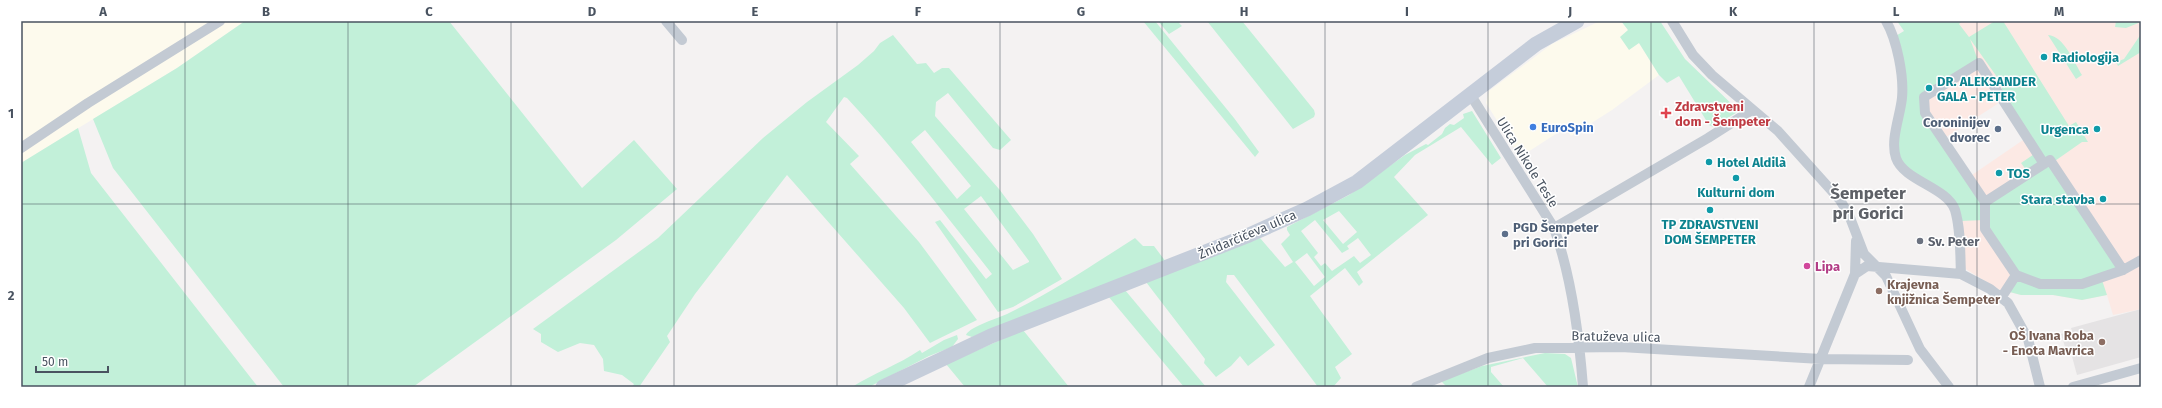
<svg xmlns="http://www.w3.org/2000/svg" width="2162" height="408" font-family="'Fira Sans',sans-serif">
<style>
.commercial{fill:#fdfaed}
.education{fill:#e5e3e4}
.medical{fill:#fce9e4}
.green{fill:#c2f0d9;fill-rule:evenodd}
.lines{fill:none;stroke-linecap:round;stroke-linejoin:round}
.street{stroke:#c3cad3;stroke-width:10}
.secondary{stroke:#c5cdda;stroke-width:15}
.grid{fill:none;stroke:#495360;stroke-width:1;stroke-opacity:0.55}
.culture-dot{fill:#0f9aa8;stroke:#fff;stroke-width:1.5}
.health-dot{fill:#e0444e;stroke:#fff;stroke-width:1.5}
.shop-dot{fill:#3f7fe0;stroke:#fff;stroke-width:1.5}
.service-dot{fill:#5c6f8a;stroke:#fff;stroke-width:1.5}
.worship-dot{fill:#6b7280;stroke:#fff;stroke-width:1.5}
.hotel-dot{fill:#d1479c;stroke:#fff;stroke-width:1.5}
.education-dot{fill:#8d6e63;stroke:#fff;stroke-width:1.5}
.labels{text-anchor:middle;stroke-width:3;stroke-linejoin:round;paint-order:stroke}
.culture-label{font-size:13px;font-weight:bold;fill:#0d838f;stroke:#fff;text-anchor:start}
.health-label{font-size:13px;font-weight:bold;fill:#be3a42;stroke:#fff;text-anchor:start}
.service-label{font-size:13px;font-weight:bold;fill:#4e5e75;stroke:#fff;text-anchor:end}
.shop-label{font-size:13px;font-weight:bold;fill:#366cbe;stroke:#fff;text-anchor:start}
.street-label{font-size:13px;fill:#495360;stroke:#fff}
.worship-label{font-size:13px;font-weight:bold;fill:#5b616d;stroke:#fff;text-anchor:start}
.hotel-label{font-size:13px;font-weight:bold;fill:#b23c85;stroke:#fff;text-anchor:start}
.education-label{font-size:13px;font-weight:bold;fill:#785e54;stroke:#fff;text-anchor:start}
.district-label{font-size:17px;font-weight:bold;fill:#5e6167;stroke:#fff}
.neatline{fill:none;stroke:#495360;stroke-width:1.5}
.grid-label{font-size:13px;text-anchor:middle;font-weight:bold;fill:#495360}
</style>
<rect width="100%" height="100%" fill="#f4f2f2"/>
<path class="commercial" d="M21,21H245L177,68L21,163Z
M1600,21H1621L1628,30L1629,49L1639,43L1659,75L1612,110L1571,136L1565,128L1520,157L1486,103L1489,91L1552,44Z"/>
<path class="education" d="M2141,309V357L2077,375L2070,349L2066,350L2061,334L2072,331L2071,328Z"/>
<path class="medical" d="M1920,21H2141V309L2113,315L2107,295L2082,300L2053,295H2021L1998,289L1964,268L1960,222L1969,177L2026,138L2002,101L1943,139L1925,113Z"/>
<path class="green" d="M245,21H449L582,188L634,140L677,189L616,240L413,387H284L113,168L93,119L177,68Z
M1143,21H1155L1234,118L1259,152L1255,157Z
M1158,21H1182L1179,23L1182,26L1169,34Z
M1207,21H1242L1314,110L1315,114L1314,117L1293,129Z
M1621,21H1660L1685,59L1739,111L1713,127L1709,125L1679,76L1667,83L1659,75L1639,43L1629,50L1620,37L1628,30Z
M1897,21H1962L1959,24L1969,37L1995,21H2003L2069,126L2076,122L2088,142H2082L2052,163L2123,270L2101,277L2107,295L2082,300L2053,295H2021L2006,291L2016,275L1984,220L1961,221L1955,210L1896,159L1901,103L1894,37L1904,31ZM1970,39L2002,84L2001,98L2036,153L2021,163L2027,171L1985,201L1925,113L1924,97L1979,63Z
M2116,21H2141V22L2126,28L2115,27Z
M2141,34V52L2118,66L2116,62L2124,59Z
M893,35L917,64L926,63L934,73L942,68H949L1011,140L1000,150L993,148L948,93L936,102L935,116L999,189L1033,234L1062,279L1013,307L998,312L935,222L940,220L986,279L992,274C945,214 899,154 847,98L844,97L826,122L859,156L850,164L919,242L977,320L930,343L904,308L787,175L695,294L667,336L670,342L639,387H632L634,384L622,375L604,371L603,359L594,345L580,343L558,352L541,342V334L533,329L658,238L763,138L807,102L858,65L874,51L880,43ZM925,130L971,186L957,199L911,142ZM981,196L1029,261V262L1013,270L964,209Z
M2048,35C2064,36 2074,62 2082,75L2076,79Z
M1472,111L1501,158L1492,165L1461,127L1415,155L1394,177L1428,215L1357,272L1363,282L1359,286L1345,268L1310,296L1352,354L1335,367L1341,378L1333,387H1318L1234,275H1227L1226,282L1275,345L1248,366L1240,356L1231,366L1216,377L1204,363L1205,359L1146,282L1260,238L1285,267L1293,262L1281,244L1290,235L1287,230V227L1349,195L1405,155L1426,144L1428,145L1442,134L1445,128L1450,124L1454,125L1464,118L1463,114ZM1339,211L1357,232L1343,244L1323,220ZM1315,220L1342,253L1349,249L1347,246L1358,238L1371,255L1360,263L1354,256L1332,271L1325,263L1321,266L1314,257L1318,253L1301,231ZM1307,253L1325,277L1314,286L1295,262Z
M78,128L91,173L258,387H21V163Z
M1135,238L1143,246H1154L1166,262L972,337L966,335C970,326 1000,318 1009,313C1053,292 1094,264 1135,238Z
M1125,290L1206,387H1184L1108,296Z
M1023,330L1069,387H965L946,364Z
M957,335L958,339L952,347L929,356L869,387H852C874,373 898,365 920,350L922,353L944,340Z
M1545,353L1565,354L1571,358L1578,387H1548L1523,358L1491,367V372L1504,387H1447L1441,381L1482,366Z"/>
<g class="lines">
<path class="street" d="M666,21L682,40
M1672,21L1693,55L1712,75L1778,131L1840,200L1849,215L1864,254L1886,276L1920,349L1949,387
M1886,21C1897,40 1904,76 1902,98C1900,117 1890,140 1896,158C1904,181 1947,187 1955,210C1961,230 1960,254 1961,274
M1470,94L1554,228C1572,278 1579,334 1583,387
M21,148L88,103L220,21
M2044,164L1979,63L1924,97L1925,113L1985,202V229L2016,275L2040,284H2082L2123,270L2141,260
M1985,202L2050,160L2123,270
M1554,228L1708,138L1752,110
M1855,274L1867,266L1961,274L1990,289L2008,303L2028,339L2040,387
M2001,298L2016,275
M1416,387L1488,358L1535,348L1621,347L1821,359L1908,360
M1809,387L1855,274L1856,241
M2073,387L2141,368"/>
<path class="secondary" d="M883,387L991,336L1249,235L1307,209L1357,182L1536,44L1577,21"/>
</g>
<path class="grid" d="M185,21V387M348,21V387M511,21V387M674,21V387M837,21V387M1000,21V387M1162,21V387M1325,21V387M1488,21V387M1651,21V387M1814,21V387M1977,21V387M21,204H2141"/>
<g class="culture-dot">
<circle cx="2044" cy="57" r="4"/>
<circle cx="1929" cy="88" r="4"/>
<circle cx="2097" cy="129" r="4"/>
<circle cx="1709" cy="162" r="4"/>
<circle cx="1999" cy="173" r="4"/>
<circle cx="1736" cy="178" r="4"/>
<circle cx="2103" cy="199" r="4"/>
<circle cx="1710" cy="210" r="4"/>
</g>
<path class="health-dot" d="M1664 107h4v4h4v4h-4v4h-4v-4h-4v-4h4z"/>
<circle class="shop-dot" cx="1533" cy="127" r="4"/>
<g class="service-dot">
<circle cx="1998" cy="129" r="4"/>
<circle cx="1505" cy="234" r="4"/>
</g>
<circle class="worship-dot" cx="1920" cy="241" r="4"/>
<circle class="hotel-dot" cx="1807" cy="266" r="4"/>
<g class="education-dot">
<circle cx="1879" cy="291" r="4"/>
<circle cx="2102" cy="342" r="4"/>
</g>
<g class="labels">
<g class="culture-label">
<text x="2052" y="62">Radiologija</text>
<text x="1937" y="86">DR. ALEKSANDER<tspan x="1937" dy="15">GALA - PETER</tspan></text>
<text x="2089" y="134" text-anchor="end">Urgenca</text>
<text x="1717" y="167">Hotel Aldilà</text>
<text x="2007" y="178">TOS</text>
<text x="1736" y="197" text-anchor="middle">Kulturni dom</text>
<text x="2095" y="204" text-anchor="end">Stara stavba</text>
<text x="1710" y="229" text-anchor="middle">TP ZDRAVSTVENI<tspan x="1710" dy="15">DOM ŠEMPETER</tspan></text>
</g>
<g class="health-label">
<text x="1675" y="111">Zdravstveni<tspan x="1675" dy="15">dom - Šempeter</tspan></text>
</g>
<g class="service-label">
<text x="1990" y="127">Coroninijev<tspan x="1990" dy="15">dvorec</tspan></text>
<text x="1513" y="232" text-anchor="start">PGD Šempeter<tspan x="1513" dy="15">pri Gorici</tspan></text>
</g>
<g class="shop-label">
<text x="1541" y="132">EuroSpin</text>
</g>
<g class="street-label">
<text transform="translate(1528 162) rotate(58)" y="5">Ulica Nikole Tesle</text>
<text transform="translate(1247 234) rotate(-23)" y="5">Žnidarčičeva ulica</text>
<text transform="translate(1616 336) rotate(1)" y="5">Bratuževa ulica</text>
</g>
<g class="worship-label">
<text x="1928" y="246">Sv. Peter</text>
</g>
<g class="hotel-label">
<text x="1815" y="271">Lipa</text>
</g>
<g class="education-label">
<text x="1887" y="289">Krajevna<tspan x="1887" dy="15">knjižnica Šempeter</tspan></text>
<text x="2094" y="340" text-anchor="end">OŠ Ivana Roba<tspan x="2094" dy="15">- Enota Mavrica</tspan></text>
</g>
<g class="district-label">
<text x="1868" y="199">Šempeter<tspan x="1868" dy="20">pri Gorici</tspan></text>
</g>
</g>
<rect width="2162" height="408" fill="none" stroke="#ffffff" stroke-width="44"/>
<path d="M36 366v6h72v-6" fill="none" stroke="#495360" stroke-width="2"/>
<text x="42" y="366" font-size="12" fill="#495360" stroke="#ffffff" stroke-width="3" paint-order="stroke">50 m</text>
<rect x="22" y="22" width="2118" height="364" class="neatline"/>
<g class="grid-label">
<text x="103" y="16">A</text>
<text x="266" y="16">B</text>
<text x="429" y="16">C</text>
<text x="592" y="16">D</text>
<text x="755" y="16">E</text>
<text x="918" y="16">F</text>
<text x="1081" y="16">G</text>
<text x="1244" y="16">H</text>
<text x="1407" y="16">I</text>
<text x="1570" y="16">J</text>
<text x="1733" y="16">K</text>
<text x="1896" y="16">L</text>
<text x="2059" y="16">M</text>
<text x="11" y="118">1</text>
<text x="11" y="300">2</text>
</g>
</svg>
